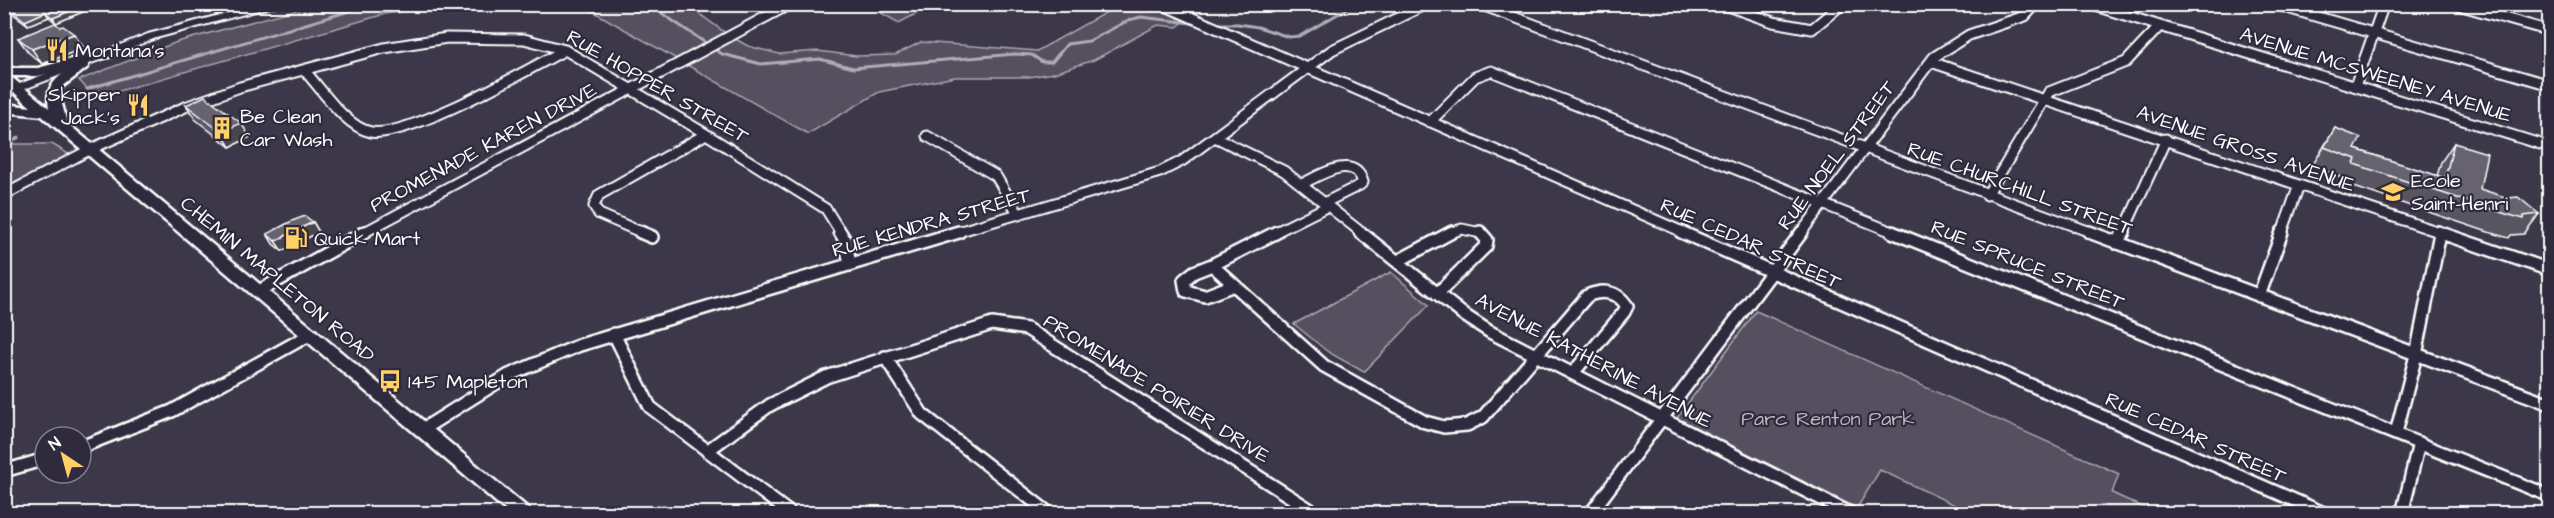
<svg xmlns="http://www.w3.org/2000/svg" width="2554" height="518" font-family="'Architects Daughter',sans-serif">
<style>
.green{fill:#555060;stroke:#aaa8b0;stroke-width:1.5}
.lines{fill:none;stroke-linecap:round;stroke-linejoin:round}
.stream{stroke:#afadb4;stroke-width:3}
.minor-far1-casing{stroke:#fff;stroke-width:13}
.minor-casing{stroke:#fff;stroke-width:16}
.tertiary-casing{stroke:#fff;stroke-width:4}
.secondary-casing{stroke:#fff;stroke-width:5}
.minor-far1{stroke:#2f2a3d;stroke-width:9}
.minor{stroke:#2f2a3d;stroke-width:11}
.tertiary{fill:#2f2a3d;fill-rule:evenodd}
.secondary{fill:#2f2a3d;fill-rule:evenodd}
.wall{fill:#585460;stroke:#fff;stroke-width:1.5}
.shaded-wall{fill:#47454e;stroke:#fff;stroke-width:1.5}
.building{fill:#666270;stroke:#fff;stroke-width:1.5}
.labels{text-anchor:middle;stroke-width:4.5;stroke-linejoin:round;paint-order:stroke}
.poi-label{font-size:20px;fill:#fff;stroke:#2f2a3d;text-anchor:start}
.street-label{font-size:20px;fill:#fff;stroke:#2f2a3d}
.park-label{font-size:20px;fill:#bbb9bf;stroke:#2f2a3d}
</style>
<rect width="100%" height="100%" fill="#3c3749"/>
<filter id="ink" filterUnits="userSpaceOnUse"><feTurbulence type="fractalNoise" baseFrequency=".0167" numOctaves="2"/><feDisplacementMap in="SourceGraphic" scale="12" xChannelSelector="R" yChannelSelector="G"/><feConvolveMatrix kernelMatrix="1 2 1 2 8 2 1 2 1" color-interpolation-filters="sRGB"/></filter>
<g filter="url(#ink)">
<path class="green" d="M313,5H687L730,36L748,46L779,54L818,51L856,56L895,55L921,42L1037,51L1119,5H1161L1190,17L1177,27L1158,25L1094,60L1054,73L1029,77H955L879,92L808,134L582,5L433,7L385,14L95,98L79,80L177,42Z
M867,5H933L899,23Z
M5,144H52L70,155L5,188Z
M1391,272L1429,305L1364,372L1328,352L1294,324Z
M1756,311L2119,474L2112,493L2156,513H1972L1880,470L1857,508L1677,418Z"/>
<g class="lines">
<path class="stream" d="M648,4L722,54L761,64L820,59L853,68L1015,54L1032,55L1042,62H1052L1067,44L1089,41L1129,20L1141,17L1200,24
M1213,24H1238L1258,27L1289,37L1300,36L1355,4
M87,89L373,4
M4,147L19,137"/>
<g class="minor-far1-casing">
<path id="minor-far1" d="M1161,4L1685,233
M1479,4L2093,233
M1722,4L1773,22L1812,29L1842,4
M2089,4L2550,147
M2274,4L2550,85
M2455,4L2550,31
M1931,62L2442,233
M304,70C321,88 345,127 371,132C407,139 529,69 565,50
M2355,86L2384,4
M1430,122L1475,77L1491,71L1895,233
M927,136L996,176L1019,215
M1215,137L1284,171L1362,233
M1302,184C1320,175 1354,153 1363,182L1360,185L1324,203
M4,195L91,149L185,107L240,87L384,48L447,38L524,39L565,50L706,134L826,209L841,233
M1987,195L2049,92L2126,62L2160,26
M363,233L790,4
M643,233L599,214L594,206L599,195L706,134
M954,233L1160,172L1182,161L1332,50L1427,4
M1274,233L1328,206
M1450,233L1462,229L1481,233
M1801,233L1934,57L1969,35L2025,16L2036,4
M2123,233L2166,139
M2282,233L2299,185"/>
</g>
<g class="minor-casing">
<path id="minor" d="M640,232L652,237
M840,232L846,242L850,265
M1277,232L1212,265L1324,366L1425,422L1444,427L1467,425L1483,417L1587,296C1603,289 1617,291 1627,306L1624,312L1573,373
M1360,232L1464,315L1490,332L1851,514
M1681,232L2326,514
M1892,232L2550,496
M2089,232L2550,404
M2438,232L2550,270
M2116,243L2124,232
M1398,261L1452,232
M1212,265L1194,272L1184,280L1186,291L1205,296L1234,285
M259,291L365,232
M1437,294L1486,246L1487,240L1480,232
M2259,296L2282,232
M614,334L650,407L791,514
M885,357L922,414L1050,514
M423,429L509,375L580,345L959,232
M2396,433L2416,355L2440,233
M81,447L172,411L311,334
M707,451L770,405L826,377L992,324L1027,329L1317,514
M4,471L45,459
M1590,514L1802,232
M2402,514L2419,443"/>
</g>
<g class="tertiary-casing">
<path id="tertiary" d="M261,4H281L156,38L4,97V90L148,34Z"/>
</g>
<g class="secondary-casing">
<path id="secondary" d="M108,49L114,53L112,56L89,62L88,67L62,87L61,100L67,123L529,509L532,514H510L42,116L4,112V104L31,107L4,84V68H38ZM72,67C55,79 45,87 49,108L10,76H38Z"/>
</g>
<use href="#minor-far1" class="minor-far1"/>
<use href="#minor" class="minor"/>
<use href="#tertiary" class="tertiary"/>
<use href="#secondary" class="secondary"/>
</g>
<path class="wall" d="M4,4H102L56,23L49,17L28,25L4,7Z
M2548,4H2550V21L2545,20Z
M18,38L84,48L42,64L28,52Z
M186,105L250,137L230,147L195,119Z
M2335,128L2355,149L2437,176L2441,162L2454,143L2480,189L2539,214L2524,234L2511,235L2509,238L2491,233L2342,183L2343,178L2312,166Z
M313,222L319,232L282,251L273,244L267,234Z"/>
<path class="shaded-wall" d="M87,4H102L56,23L53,18Z
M45,12L49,17L28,25L25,21Z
M74,34L84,48L42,64L32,49Z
M241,123L250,137L230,147L221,132Z
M313,222L319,232L282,251L275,241Z"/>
<path class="building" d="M4,4H87L53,18L45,12L25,21Z
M55,23L60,27L63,26L74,34L32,49L18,38Z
M205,96L241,123L221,132L186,105Z
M2335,128L2361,138L2355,149L2445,178L2454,143L2487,153L2480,189L2508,198L2518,197L2539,214L2524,216V219L2506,214L2354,164L2356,159L2324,147Z
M305,216L313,222L275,241L267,234L292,221Z"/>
</g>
<defs>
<g id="restaurant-bare" transform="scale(1.8)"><path d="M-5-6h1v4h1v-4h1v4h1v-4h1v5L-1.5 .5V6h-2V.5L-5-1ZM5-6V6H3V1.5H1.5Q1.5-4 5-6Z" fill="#ffd166" stroke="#2f2a3d" stroke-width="2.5" paint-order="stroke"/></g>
<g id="building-bare" transform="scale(1.8)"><path d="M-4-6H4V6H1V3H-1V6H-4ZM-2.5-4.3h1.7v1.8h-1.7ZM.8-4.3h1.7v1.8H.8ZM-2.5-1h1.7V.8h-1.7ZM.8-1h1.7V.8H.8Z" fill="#ffd166" stroke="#2f2a3d" stroke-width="2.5" paint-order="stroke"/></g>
<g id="school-bare" transform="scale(1.8)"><path d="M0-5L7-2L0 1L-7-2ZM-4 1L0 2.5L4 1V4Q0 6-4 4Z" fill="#ffd166" stroke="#2f2a3d" stroke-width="2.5" paint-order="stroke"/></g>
<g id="fuel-bare" transform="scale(1.8)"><path d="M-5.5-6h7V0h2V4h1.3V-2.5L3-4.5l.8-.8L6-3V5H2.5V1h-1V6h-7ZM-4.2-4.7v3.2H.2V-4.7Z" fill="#ffd166" stroke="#2f2a3d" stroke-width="2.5" paint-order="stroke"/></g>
<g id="bus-bare" transform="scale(1.8)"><path d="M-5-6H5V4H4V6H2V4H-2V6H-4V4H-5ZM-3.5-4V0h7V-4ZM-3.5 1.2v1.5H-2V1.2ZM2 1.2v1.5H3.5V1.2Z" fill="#ffd166" stroke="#2f2a3d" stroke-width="2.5" paint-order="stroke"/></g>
</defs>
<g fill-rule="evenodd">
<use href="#restaurant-bare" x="57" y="50"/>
<use href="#restaurant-bare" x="138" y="105"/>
<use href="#building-bare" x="222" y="128"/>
<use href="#school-bare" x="2393" y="192"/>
<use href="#fuel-bare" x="296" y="238"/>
<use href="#bus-bare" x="390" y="381"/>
</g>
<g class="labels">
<g class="poi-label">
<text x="75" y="57">Montana's</text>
<text x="120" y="101" text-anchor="end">Skipper<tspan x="120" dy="23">Jack's</tspan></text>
<text x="240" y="123">Be Clean<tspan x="240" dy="23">Car Wash</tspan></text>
<text x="2411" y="187">Ecole<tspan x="2411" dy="23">Saint-Henri</tspan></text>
<text x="314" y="245">Quick Mart</text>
<text x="408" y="388">145 Mapleton</text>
</g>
<g class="street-label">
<text transform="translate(2376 74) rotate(17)" y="7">AVENUE MCSWEENEY AVENUE</text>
<text transform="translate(658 86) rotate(30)" y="7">RUE HOPPER STREET</text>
<text transform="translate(483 147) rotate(-28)" y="7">PROMENADE KAREN DRIVE</text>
<text transform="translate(2246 148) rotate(19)" y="7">AVENUE GROSS AVENUE</text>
<text transform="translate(1836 155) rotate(-53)" y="7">RUE NOEL STREET</text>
<text transform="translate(2020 188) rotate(20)" y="7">RUE CHURCHILL STREET</text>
<text transform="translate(931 222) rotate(-16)" y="7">RUE KENDRA STREET</text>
<text transform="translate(1751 243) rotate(24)" y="7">RUE CEDAR STREET</text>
<text transform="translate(2028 264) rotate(22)" y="7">RUE SPRUCE STREET</text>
<text transform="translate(278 279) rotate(40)" y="7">CHEMIN MAPLETON ROAD</text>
<text transform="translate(1594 360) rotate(28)" y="7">AVENUE KATHERINE AVENUE</text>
<text transform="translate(1157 388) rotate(32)" y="7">PROMENADE POIRIER DRIVE</text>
<text transform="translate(2196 437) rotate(24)" y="7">RUE CEDAR STREET</text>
</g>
<g class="park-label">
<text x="1828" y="425">Parc Renton Park</text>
</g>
</g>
<rect width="2554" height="518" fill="none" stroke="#2f2a3d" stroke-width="24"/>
<rect x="12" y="12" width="2530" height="494" fill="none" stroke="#fff" stroke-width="2" filter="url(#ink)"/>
<g transform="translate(63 455) rotate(324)"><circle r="28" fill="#2f2a3d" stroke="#827f8b" stroke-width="1.5"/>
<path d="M0-4.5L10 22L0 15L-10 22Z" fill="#ffd166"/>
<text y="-9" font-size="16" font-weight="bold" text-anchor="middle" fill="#ffffff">N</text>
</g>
</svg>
